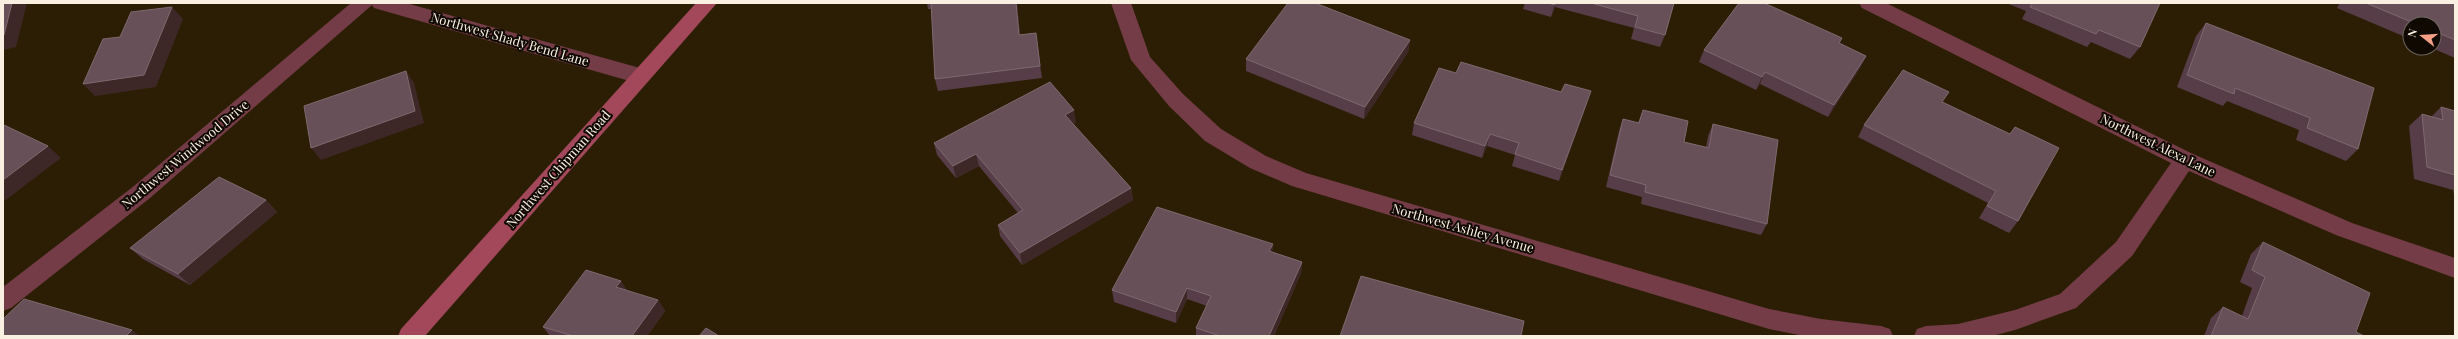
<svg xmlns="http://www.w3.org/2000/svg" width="2458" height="339" font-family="'Playfair Display',serif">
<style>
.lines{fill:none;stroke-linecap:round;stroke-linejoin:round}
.minor{fill:#743c46;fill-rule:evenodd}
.secondary{fill:#a2485a;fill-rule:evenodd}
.wall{fill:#563d48}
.shaded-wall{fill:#3e2827}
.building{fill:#685059;stroke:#7e696e}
.labels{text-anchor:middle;stroke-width:4;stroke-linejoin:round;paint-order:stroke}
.street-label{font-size:13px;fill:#f9f0e1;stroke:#0f0902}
</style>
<rect width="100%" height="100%" fill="#2c1e05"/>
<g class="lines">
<path class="minor" d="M351,3H406L640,68L647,71L650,76L647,81L640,84L374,8L372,5L150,198L11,308L3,311V287L134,186Z
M1111,3H1131L1150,57L1183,94L1221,129L1266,156L1306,173L1769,309L1821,319L1881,326L1890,329L1893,336H1804L1769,329L1292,186L1250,168L1205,141L1169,106L1131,60Z
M1859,3H1886L2193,154L2352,223L2455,258V278L2336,235L2189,171L2132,256L2076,308L2015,330L1992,336H1914L1917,329L1926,326L1958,324L2015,310L2060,294L2116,242L2171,163L1862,8Z"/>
<path class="secondary" d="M696,3H717L425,336H398L401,329Z"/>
</g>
<path class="wall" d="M927,3H1017L1020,35L1036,33L1042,78L938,91L935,79L932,9H928Z
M1525,3H1674L1665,35L1660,47L1631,39L1634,28L1555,7L1551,17L1523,9Z
M2006,3H2160L2140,47L2130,59L2091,42L2087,47L2022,19L2026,11Z
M2340,3H2455V58L2432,48H2434V24H2410V39L2337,8Z
M2206,23L2358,149L2346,161L2296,140L2299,130L2227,101L2223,106L2177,87L2196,36Z
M1410,40L1408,52L1364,119L1246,71V59Z
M1840,44L1866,56L1860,68L1828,117L1760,84L1756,90L1699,62L1704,50Z
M1943,102L2010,134L2015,127L2018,221L2009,233L1979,218L1988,203L1858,137L1864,125Z
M1587,103L1559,181L1512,166L1515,155L1487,146L1482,158L1412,135L1414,123Z
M2441,107L2455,111V199L2453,190L2414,179L2409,126L2422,114L2431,117Z
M1643,110L1684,142L1706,147L1708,136L1713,124L1767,224L1761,235L1641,204L1642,197L1606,187L1619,131L1623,119L1638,123Z
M1076,122L1073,124L1131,188L1133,200L1022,265L1000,236L998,225L1018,213L979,166L956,178L937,155L934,143Z
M266,200L277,212L190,285L143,259L130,248Z
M2263,242L2356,332L2364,336H2204L2211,318L2223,307L2242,316L2252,288L2240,282L2251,254Z
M1273,244L1272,252L1302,262L1301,273L1274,336H1196V328L1207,306L1187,299L1176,323L1114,302L1112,290Z
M621,281L627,291L658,300L665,311L647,336H550L543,327Z"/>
<path class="shaded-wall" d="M12,3H27L16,47L3,50V35Z
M1016,3H1017L1021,47L1019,35Z
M1555,3H1556L1555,7L1551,17Z
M172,7L183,19L156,87L95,96L83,84Z
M1036,33L1038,45L1042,78L1040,66Z
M1410,40L1408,52L1364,119L1365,107Z
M1866,56L1860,68L1828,117L1834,105Z
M406,71L414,83L424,123L321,160L311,148Z
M1765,72L1760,84L1756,90L1762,77Z
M1591,91L1587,103L1559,181L1562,170Z
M1074,110L1076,122L1066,127L1065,115Z
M1490,134L1487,146L1482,158L1485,146Z
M48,146L61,158L3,202V180Z
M976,154L979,166L956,178L953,166Z
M1131,188L1133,200L1022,265L1020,253Z
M266,200L277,212L190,285L178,274Z
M1273,244L1272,255L1269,251Z
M1302,262L1301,273L1274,336H1269Z
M621,281L628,292L616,287Z
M1187,288V299L1176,323V312Z
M658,300L665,311L647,336H632Z
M132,330L140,336H126Z"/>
<path class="building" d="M3,3H12L4,35H3Z
M931,3H1016L1019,35L1036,33L1040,66L935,79Z
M1288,3H1315L1410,40L1365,107L1246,59Z
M1548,3H1555V5Z
M1591,3H1674L1665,35L1635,27L1638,16Z
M1739,3H1764L1842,38L1839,43L1866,56L1834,105L1765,72L1762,77L1704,50Z
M2032,3H2160L2140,47L2099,30L2096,34L2030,7Z
M2366,3H2455V40L2434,31V24H2416Z
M172,7L144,75L83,84L103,39L120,37L131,12Z
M2206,23L2374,88L2358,149L2307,128L2310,118L2235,88L2234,94L2187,75Z
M1461,62L1561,92L1565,84L1591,91L1562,170L1515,154L1519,143L1490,134L1485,146L1414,123L1439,68L1456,73Z
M1903,70L1949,92L1942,102L2010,134L2015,127L2059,148L2018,221L1987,206L1996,191L1864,125Z
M406,71L415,111L311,148L304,106Z
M1050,82L1074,110L1065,115L1131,188L1020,253L998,225L1023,210L976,154L953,166L934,143Z
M2441,107L2455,111V175L2427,167L2422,114L2443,120Z
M1643,110L1688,121L1684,142L1709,148L1713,124L1778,140L1767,224L1645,192L1646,185L1610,175L1623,119L1639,123Z
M3,125H4L48,146L3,180Z
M219,177L266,200L178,274L130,248Z
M1157,207L1273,244L1269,251L1302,262L1269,336H1220L1196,328L1211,296L1187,288L1176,312L1112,290Z
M2263,242L2370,293L2356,332L2364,336H2211L2223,307L2248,319L2265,277L2252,270Z
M586,270L621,281L616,287L658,300L632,336H573L543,327Z
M1361,276L1524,321L1521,336H1340Z
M24,299L132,330L126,336H3V319Z
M706,328L719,336H699Z"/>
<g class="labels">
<g class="street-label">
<text transform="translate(510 39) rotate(16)" y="5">Northwest Shady Bend Lane</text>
<text transform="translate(2158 145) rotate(26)" y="5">Northwest Alexa Lane</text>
<text transform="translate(185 154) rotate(-40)" y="5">Northwest Windwood Drive</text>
<text transform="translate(558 169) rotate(-49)" y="5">Northwest Chipman Road</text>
<text transform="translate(1463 228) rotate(16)" y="5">Northwest Ashley Avenue</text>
</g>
</g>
<rect width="2458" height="339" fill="none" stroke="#f9f0e1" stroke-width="8"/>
<g transform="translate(2422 36) rotate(287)"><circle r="19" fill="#0f0902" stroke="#6d655b"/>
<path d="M0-3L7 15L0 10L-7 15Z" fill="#f39f86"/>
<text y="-6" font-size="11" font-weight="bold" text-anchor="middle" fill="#f9f0e1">N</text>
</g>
</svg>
